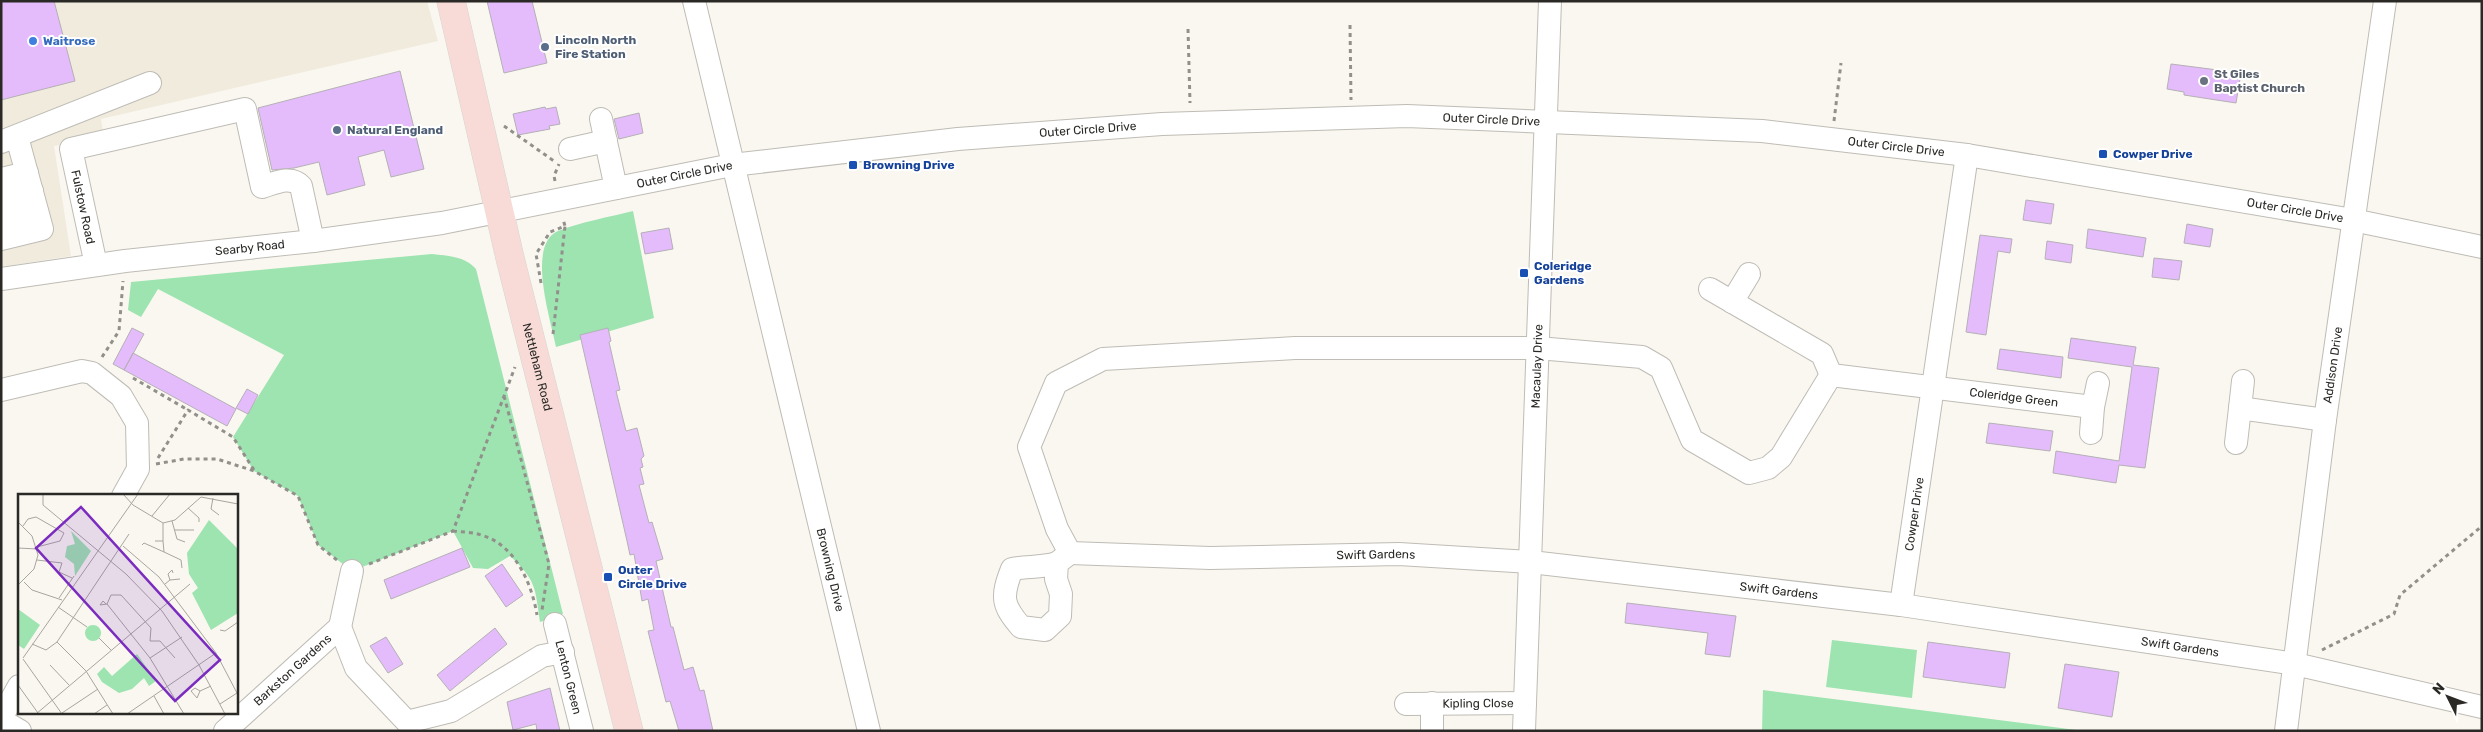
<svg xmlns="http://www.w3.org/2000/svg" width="2483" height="732" font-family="Rubik,sans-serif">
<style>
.built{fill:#f0ebdd}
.green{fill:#9de4b0}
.building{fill:#e5bcfb;stroke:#b4b0b6}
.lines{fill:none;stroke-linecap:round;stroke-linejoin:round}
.minor-casing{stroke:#bebcb5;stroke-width:24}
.major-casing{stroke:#d4d4d4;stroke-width:29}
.path{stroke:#92908b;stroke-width:3;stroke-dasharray:4 4;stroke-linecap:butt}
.minor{stroke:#fff;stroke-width:22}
.major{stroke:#f8dbd7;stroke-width:28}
.shop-dot{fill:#3f7fe0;stroke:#fff;stroke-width:2}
.service-dot{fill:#5c6f8a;stroke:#fff;stroke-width:2}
.worship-dot{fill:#6b7280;stroke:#fff;stroke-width:2}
.transit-dot{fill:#1a4fb4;stroke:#fff;stroke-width:2}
.labels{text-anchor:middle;stroke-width:4;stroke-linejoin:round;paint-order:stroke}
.service-label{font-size:12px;font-weight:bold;fill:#4e5e75;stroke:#fff;text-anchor:start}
.shop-label{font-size:12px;font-weight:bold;fill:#366cbe;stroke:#fff;text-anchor:start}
.worship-label{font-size:12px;font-weight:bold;fill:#5b616d;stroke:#fff;text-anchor:start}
.street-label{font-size:12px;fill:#2a2926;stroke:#fff}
.transit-label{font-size:12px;font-weight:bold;fill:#164399;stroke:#fff;text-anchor:start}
.inset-road{fill:none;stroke:#a7a59f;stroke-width:1}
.view{fill:#7b2cbf;fill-opacity:0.15;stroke:#7b2cbf;stroke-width:2.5}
.inset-edge{fill:none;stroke:#2a2926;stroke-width:2.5}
</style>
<rect width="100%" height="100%" fill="#faf7f0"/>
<path class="built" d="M1,1H427L438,41L101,119L104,137L54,146L71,256L1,267Z"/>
<path class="green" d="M633,211L654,318L556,347C551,320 526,245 558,231C581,222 609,217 633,211Z
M432,254C448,256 465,256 476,269L563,614L540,622C535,587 536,580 510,556L488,569L473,568L453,531L352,571L318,545L298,496L254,471L233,437L284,355L158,289L141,317L128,310L131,282Z
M1832,640L1917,650L1912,698L1826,687Z
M1763,690L2084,731H1762Z"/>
<path class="building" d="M1,1H54L75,81L1,100Z
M487,1H532L547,63L504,73Z
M2171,64L2241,73L2236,103L2184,95V92L2167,89Z
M400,71L424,169L391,177L384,150L358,157L365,185L327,195L319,162L294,168L272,170L258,108Z
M545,107L546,109L556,107L560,124L549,126L550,129L518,135L513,114Z
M639,113L643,133L619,139L614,119Z
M2026,200L2054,204L2051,224L2023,220Z
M2187,224L2213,229L2210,247L2184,243Z
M669,228L673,249L645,254L641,233Z
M2088,229L2146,238L2143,257L2086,248Z
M1980,235L2012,239L2010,253L1998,251L1986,335L1966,332Z
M2047,241L2073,245L2071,263L2045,259Z
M2154,258L2182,261L2179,280L2152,277Z
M132,328L144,334L124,370L113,364Z
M608,328L611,341L609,342L620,390L616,391L626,431L637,428L644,456L641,459L643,467L640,468L644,484L639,485L649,523L652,522L663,559L656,561L671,627H673L684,670L693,667L700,691L704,690L713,731H679L670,701L666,702L648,631L654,630L648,599L642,601L634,554L630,555L627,541L580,335Z
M2071,338L2136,347L2133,365L2159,368L2145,468L2119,465L2116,483L2053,473L2056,451L2119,461L2132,367L2068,358Z
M2000,349L2063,357L2061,378L1997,369Z
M133,353L236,409L227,426L124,370Z
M247,389L258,395L248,414L236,408Z
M1989,423L2053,431L2050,451L1986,443Z
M462,548L470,567L391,599L384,580Z
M502,564L523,595L506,607L485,576Z
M1627,603L1736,616L1730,657L1705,654L1708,633L1625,623Z
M495,628L507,644L450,691L437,675Z
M386,637L403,664L388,673L370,646Z
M1928,642L2010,653L2005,688L1923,677Z
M2065,664L2119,672L2112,717L2058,708Z
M550,688L560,731H537L536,724L513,730L507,702Z"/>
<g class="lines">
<g class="minor-casing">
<g id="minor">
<path id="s1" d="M694,1L869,731"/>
<path d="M601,119L616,188"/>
<path d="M1,142L150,83"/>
<path d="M570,149L606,141"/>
<path d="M1,179L27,173"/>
<path d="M1,199L32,191"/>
<path d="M1,221L37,212"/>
<path d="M1,239L42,229L17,137"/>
<path d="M96,265L71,149L245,109L262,187C275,183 291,175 301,186L313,241"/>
<path id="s2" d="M1,279L125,261L313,241L442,223L732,165L958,139L1162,124L1407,116L1762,131L1967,155L2353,220L2482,247"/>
<path d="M1710,289L1822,354L1831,375"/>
<path d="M1732,302L1749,274"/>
<path d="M1,390L82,371L92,373L121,396L137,423L138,469L123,496"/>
<path d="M2240,408L2243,381"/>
<path d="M2091,433L2093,407"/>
<path d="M2236,443L2240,408L2325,420"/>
<path id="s3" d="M1070,553L1210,558L1399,554L1531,562L1901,605L2295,664L2482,707"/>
<path id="s4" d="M1070,553L1057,529L1029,447L1056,383L1103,359L1295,348H1538L1642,357L1661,368L1692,440L1749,473L1768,468L1781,457L1831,375L2093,407L2098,383"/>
<path d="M1057,563C1042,568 1028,566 1012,569C1001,597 1002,605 1021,627L1045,630L1060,616L1061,594L1056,579L1057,563L1070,553"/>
<path id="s5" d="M1901,605L1967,155"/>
<path id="s6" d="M555,624L582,731"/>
<path d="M340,627L352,571"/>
<path id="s7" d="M1406,704L1525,703"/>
<path d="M1,718L19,686"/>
<path d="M1,720L20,731"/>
<path id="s8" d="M225,731L340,627L356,668L407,722L451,711L542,656L563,652"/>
<path d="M1432,731V703"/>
<path id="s9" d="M1524,731L1550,1"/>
<path id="s10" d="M2286,731L2325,420L2385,1"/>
</g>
</g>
<g class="major-casing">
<g id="major">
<path id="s11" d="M451,1L510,258L629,731"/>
</g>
</g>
<path class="path" d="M1350,25L1351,100
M1188,29L1190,103
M1834,121L1841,63
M504,126L554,161
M555,181L554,176L559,164
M541,283L536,254L550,232L565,226L563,219
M553,334L565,226
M102,357L119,331L123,281
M133,378L188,410
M504,396L549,564L542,610
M158,458L188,410L233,437L254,470
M156,464L184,459H217L254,471L298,496L318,545L337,560
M453,531C462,532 472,532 481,535C515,544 532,584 537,615
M369,564L453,531L515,367
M2322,650L2394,614L2400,595L2482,526"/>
<use href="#minor" class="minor"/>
<use href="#major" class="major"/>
</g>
<circle class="shop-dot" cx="33" cy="41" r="5"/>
<g class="service-dot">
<circle cx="545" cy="47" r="5"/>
<circle cx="337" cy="130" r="5"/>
</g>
<circle class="worship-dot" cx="2204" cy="81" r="5"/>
<g class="transit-dot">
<rect x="2098" y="149" width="10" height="10" rx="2.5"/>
<rect x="848" y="160" width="10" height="10" rx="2.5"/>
<rect x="1519" y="268" width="10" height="10" rx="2.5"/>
<rect x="603" y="572" width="10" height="10" rx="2.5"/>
</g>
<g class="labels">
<g class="service-label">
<text x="555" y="44">Lincoln North<tspan x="555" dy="14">Fire Station</tspan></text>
<text x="347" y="134">Natural England</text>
</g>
<g class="shop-label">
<text x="43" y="45">Waitrose</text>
</g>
<g class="worship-label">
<text x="2214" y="78">St Giles<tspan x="2214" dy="14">Baptist Church</tspan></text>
</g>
<g class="street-label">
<text dy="4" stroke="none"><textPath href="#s2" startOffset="1502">Outer Circle Drive</textPath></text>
<text dy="4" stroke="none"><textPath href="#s2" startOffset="1098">Outer Circle Drive</textPath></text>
<text dy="4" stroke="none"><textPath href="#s2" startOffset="1908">Outer Circle Drive</textPath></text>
<text dy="4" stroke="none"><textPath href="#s2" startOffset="692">Outer Circle Drive</textPath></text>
<text transform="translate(83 207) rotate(78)" y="4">Fulstow Road</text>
<text dy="4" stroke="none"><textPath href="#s2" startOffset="2312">Outer Circle Drive</textPath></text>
<text dy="4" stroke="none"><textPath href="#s2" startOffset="251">Searby Road</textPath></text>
<text dy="4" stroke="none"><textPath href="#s9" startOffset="365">Macaulay Drive</textPath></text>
<text dy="4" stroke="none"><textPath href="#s10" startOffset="369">Addison Drive</textPath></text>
<text dy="4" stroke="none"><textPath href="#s11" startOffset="376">Nettleham Road</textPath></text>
<text dy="4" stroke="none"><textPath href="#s4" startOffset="1259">Coleridge Green</textPath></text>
<text dy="4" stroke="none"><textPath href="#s5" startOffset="92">Cowper Drive</textPath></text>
<text dy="4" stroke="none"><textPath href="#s3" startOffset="306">Swift Gardens</textPath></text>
<text dy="4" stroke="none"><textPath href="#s1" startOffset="585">Browning Drive</textPath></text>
<text dy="4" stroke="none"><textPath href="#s3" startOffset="711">Swift Gardens</textPath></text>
<text dy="4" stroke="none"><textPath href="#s3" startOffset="1116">Swift Gardens</textPath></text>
<text dy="4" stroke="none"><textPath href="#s8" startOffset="91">Barkston Gardens</textPath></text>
<text dy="4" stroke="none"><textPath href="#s6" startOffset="55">Lenton Green</textPath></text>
<text dy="4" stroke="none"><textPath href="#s7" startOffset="72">Kipling Close</textPath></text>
</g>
<g class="transit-label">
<text x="2113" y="158">Cowper Drive</text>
<text x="863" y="169">Browning Drive</text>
<text x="1534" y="270">Coleridge<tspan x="1534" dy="14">Gardens</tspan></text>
<text x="618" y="574">Outer<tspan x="618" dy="14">Circle Drive</tspan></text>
</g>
</g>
<g transform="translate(18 494)">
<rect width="220" height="220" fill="#faf7f0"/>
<path d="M191,26L220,55V119L193,136L174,99L180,94L171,80L169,59ZM53,37L73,57L57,82L56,70L47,63L49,52L57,50ZM0,115L22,131L6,155L0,151ZM67 139a8 8 0 1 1 16 0a8 8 0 1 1-16 0ZM119,160L138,187L131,192L126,184L114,195L101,199L84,188L79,180L86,173L94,182Z" fill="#9de4b0"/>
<path class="inset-road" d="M25,0V11L108,80L144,117L181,171L207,220M105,0L115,11L145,29L157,26L183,3L220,10M195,4L193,15L201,21M170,14L181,24V28M134,22L152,0M154,27L159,45L167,48M0,28L14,42L20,61L16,75L0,91M5,32L10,25L18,23L46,39L42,47L19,53M156,36H176M137,47H145V29M145,47L146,58L163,66L164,74M124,51L126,49L146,58M105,52L141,83L198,159L219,199L202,210M0,54L19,55M19,66L44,69L41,78L54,84M152,86L150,80L154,76L155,79M6,88L14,96L44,106M147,90L152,86L162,85M41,104L56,82M88,110L85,107L82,111L89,110M89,110L132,164L166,220M89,110L93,101H103L133,134L132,147H142L157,164M40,113L69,133M202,136L207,137L220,128M81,144L93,156M39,148L68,177L95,220M14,150L28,156L39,148L111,40M5,164L120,0M132,164L164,143M5,165L44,220M32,171L51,191M0,191L20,219M182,197L177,194L173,197L179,204L182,197L193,192M136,202L146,220M44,219L80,195M18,220L172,90M76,220L89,211M109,220L198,159"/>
<path class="view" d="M63,13L202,166L157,207L18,54Z"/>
<rect width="220" height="220" class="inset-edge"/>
</g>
<rect width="2483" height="732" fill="none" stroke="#2a2926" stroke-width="5"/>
<g transform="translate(2448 697) rotate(312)" stroke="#ffffff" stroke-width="4" paint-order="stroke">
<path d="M0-4L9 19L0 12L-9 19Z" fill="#2a2926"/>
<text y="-8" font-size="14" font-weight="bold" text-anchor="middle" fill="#2a2926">N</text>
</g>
</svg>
